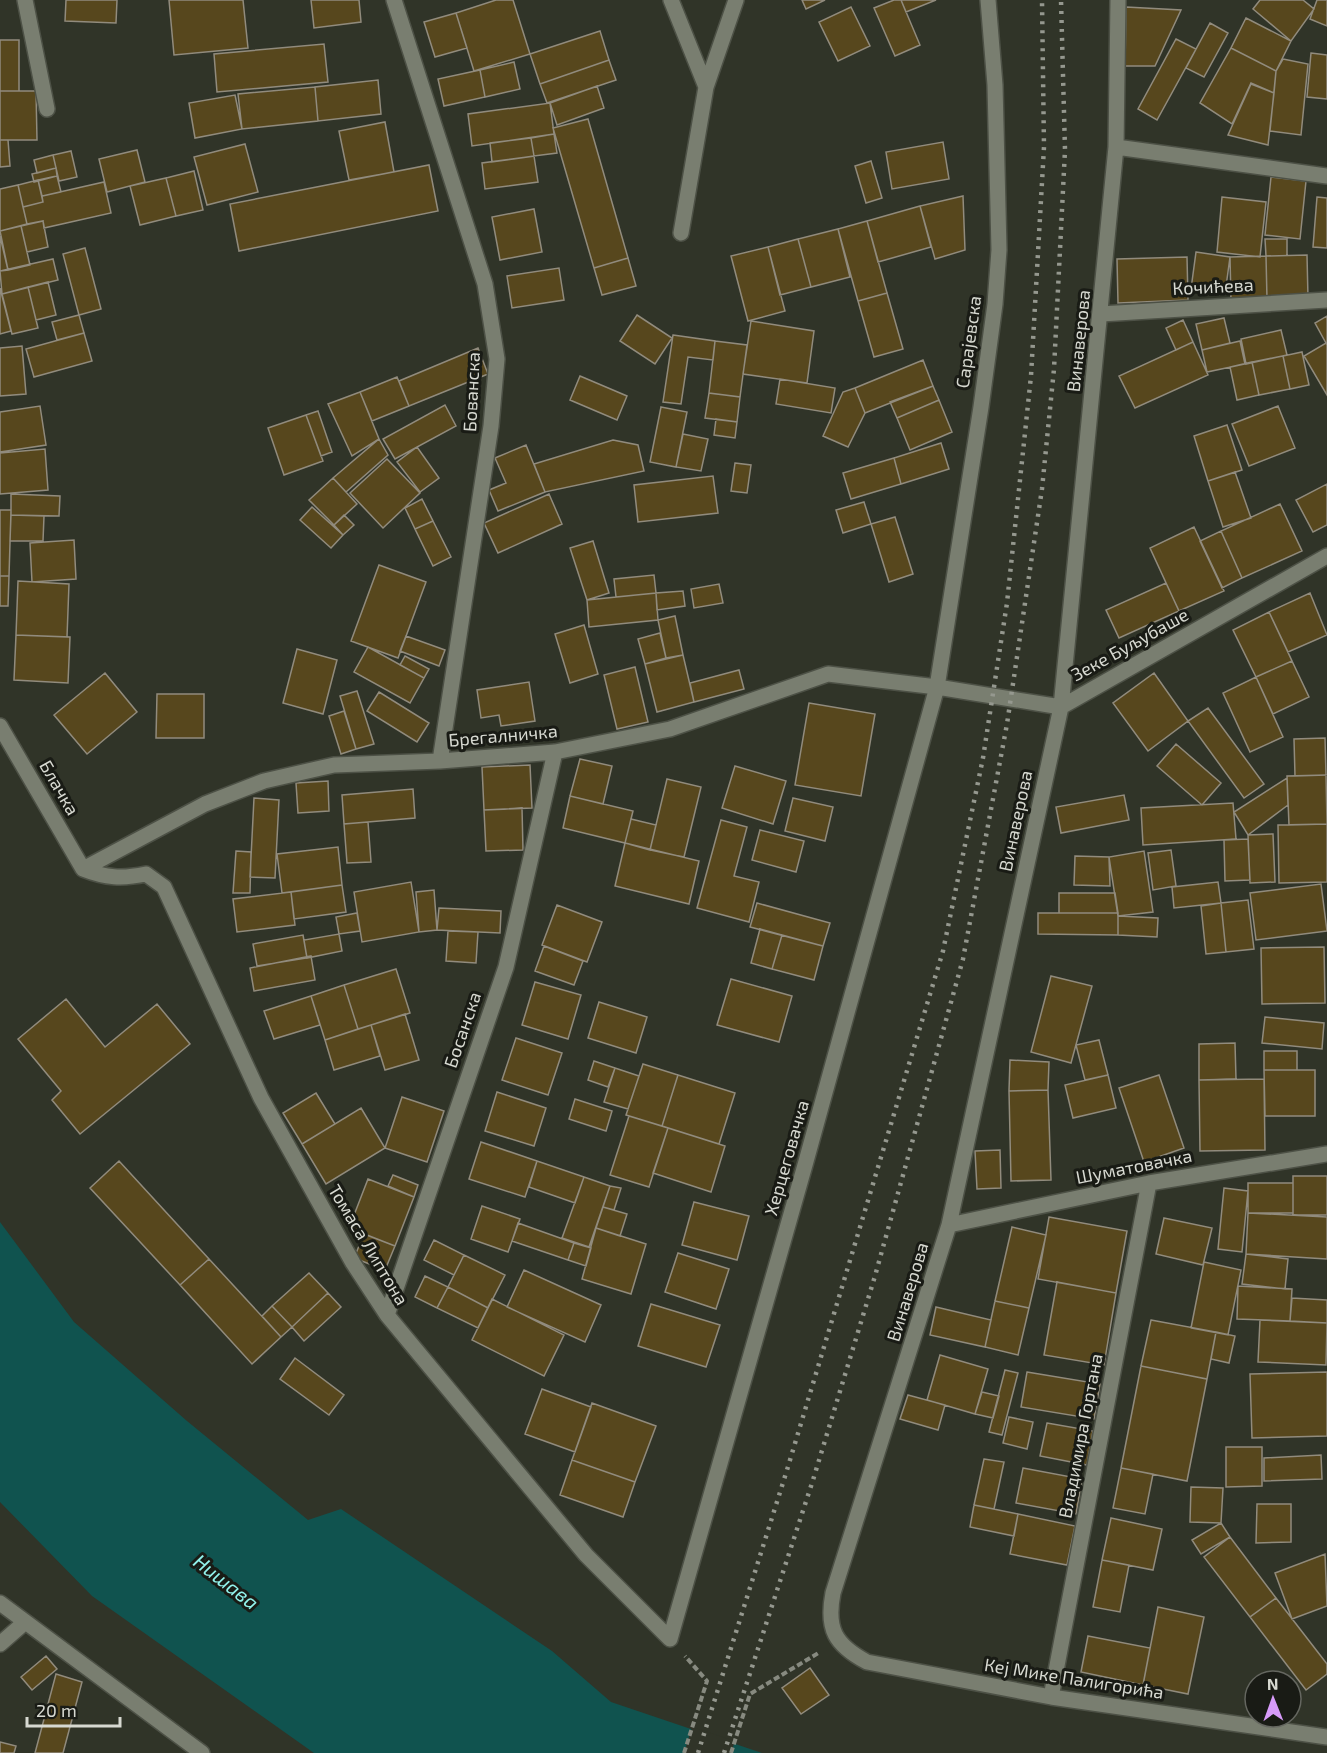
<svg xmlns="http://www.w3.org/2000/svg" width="1327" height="1753" font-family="'Exo 2',sans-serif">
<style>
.water{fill:#10534f}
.pier{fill:#303428}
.building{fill:#57471d;stroke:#918b7d;stroke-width:1.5}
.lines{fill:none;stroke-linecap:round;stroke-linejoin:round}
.minor-casing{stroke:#4d5146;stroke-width:18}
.path{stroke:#878a80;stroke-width:4;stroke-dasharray:6 3;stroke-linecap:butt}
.minor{stroke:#797e70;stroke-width:15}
.rail{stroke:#95988f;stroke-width:4.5;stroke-dasharray:3 6;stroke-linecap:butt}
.labels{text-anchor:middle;stroke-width:6;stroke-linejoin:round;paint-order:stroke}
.street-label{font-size:18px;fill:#d7d9d1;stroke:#191b15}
.water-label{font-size:20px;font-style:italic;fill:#92f3ec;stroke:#191b15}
</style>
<rect width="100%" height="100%" fill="#303428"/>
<path class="water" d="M0,1222L74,1322L187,1421L308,1520L341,1509L552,1651L611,1702L762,1753H314L92,1596L0,1502Z"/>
<path class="pier" d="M692,1727L735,1741L731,1753H684Z"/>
<path class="building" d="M66,0H117L116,23L65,21Z
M169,0H243L248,48L174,55Z
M311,0H359L361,22L314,28Z
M496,0H513L530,54L474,71L456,13Z
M802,0H825L806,9Z
M894,0H901L920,45L895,56L874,8Z
M901,0H936L906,12Z
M1260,0H1303L1314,9L1291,41L1253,9Z
M1317,0H1327V26L1310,19Z
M851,7L870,46L838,61L819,22Z
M1126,7L1181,10L1155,66H1125Z
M456,13L467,48L435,57L424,22Z
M1246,18L1291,41L1276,71L1231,48Z
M1210,23L1228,33L1204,77L1186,68Z
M600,31L609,60L540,84L530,54Z
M1176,39L1196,49L1157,120L1138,109Z
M0,40H19V91H0Z
M324,44L328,82L217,92L214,54Z
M1231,48L1276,71L1274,93L1251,83L1232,124L1200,103Z
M1311,53L1327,55V99L1307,97Z
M1283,59L1308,64L1301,135L1270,131L1276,71Z
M609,60L616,80L547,103L540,84Z
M514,62L520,89L485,97L480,70Z
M480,70L485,97L444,106L438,79Z
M378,80L381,114L318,121L315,87Z
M1251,84L1274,93L1268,145L1228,135Z
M597,86L604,108L557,125L550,103Z
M315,87L318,121L242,129L238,94Z
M0,91H36L37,140H0Z
M235,95L242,129L195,138L189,103Z
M550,103L554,134L472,146L468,114Z
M588,119L628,258L594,268L553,128Z
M385,122L394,172L349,180L339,131Z
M554,134L557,153L534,156L531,138Z
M531,138L534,156L492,162L490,143Z
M0,140H8L10,166L0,167Z
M943,142L949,179L892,189L886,152Z
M245,144L258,192L207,205L194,157Z
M137,150L145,182L107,192L99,159Z
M71,151L77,177L59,181L53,155Z
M53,155L56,168L37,173L34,160Z
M534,156L538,182L485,189L482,163Z
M871,161L882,198L866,203L855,166Z
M429,165L438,211L239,251L230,204Z
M56,168L57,176L34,182L32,174Z
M194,171L203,210L176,216L166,178Z
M57,176L61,192L42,196L38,180Z
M1271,177L1306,181L1300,239L1265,235Z
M166,178L176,216L140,225L130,186Z
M38,180L43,202L23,207L18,185Z
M104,182L111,213L44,228L43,221L27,224L23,207L43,202L42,196Z
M18,185L27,224L0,231V189Z
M963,196L965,250L935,259L920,206Z
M1222,197L1266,202L1260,257L1217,252Z
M1317,197L1327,198V248L1313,247Z
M920,206L931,247L878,262L867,221Z
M534,209L542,252L500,260L492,217Z
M43,221L48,247L27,252L21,226Z
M867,221L887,293L858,301L838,229Z
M21,226L30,265L8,270L0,231Z
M838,229L850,277L811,287L798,239Z
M0,236L8,270L0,271Z
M798,239L811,287L780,295L768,247Z
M1265,239H1287V256H1266Z
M768,247L785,311L748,321L731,256Z
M85,248L101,309L79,315L63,254Z
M1196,252L1230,257L1225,294L1191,289Z
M1307,255L1308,298L1267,299L1266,256Z
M1266,256L1267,299L1231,301L1230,257Z
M1187,257L1188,300L1118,303L1117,259Z
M628,258L636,286L602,295L594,268Z
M53,259L58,280L2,294L0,271Z
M559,268L564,300L512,308L507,276Z
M48,282L56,315L36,320L28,287Z
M28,287L38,328L12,334L2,294Z
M0,288L11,331L0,334Z
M887,293L903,349L874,357L858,301Z
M79,315L84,333L57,340L52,322Z
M637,315L672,338L655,364L620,341Z
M1327,316V345L1315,323Z
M1224,318L1230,343L1202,350L1196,324Z
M1183,320L1193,342L1176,350L1166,328Z
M751,321L814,331L807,383L743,374Z
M1281,330L1287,355L1246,364L1241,339Z
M84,333L92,361L34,377L26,349Z
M673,335L715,341L713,360L688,357L681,404L663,402Z
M715,341L747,345L740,397L709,393Z
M1240,341L1245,364L1207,372L1202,350Z
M1193,342L1208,375L1135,408L1119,376Z
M1326,343L1327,345V395L1304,356Z
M22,346L26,394L0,396V348Z
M478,348L488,374L409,406L399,381Z
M1302,352L1309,385L1290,389L1283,356Z
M1283,356L1290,389L1259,395L1252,362Z
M923,360L933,386L865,413L855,388Z
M1252,362L1259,395L1237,400L1230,367Z
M580,376L627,396L617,420L570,400Z
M397,377L409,406L372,421L360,392Z
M780,379L835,388L831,413L776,404Z
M933,386L939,400L897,418L890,402Z
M855,388L865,413L848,447L823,436L843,392Z
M360,392L379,439L352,456L328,404Z
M709,393L740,397L737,422L705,418Z
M939,400L952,432L910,450L897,418Z
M445,405L456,426L395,459L383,439Z
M40,406L46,445L0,452V412Z
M1278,406L1295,448L1249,466L1232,424Z
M661,407L687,412L676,467L650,462Z
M318,411L332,452L321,456L306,415Z
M306,415L323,461L284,475L268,428Z
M716,419L737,422L735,438L714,435Z
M1227,425L1242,470L1208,481L1194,436Z
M683,434L708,439L701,471L676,467Z
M379,439L388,455L346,492L333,478Z
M613,440L638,445L644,471L545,492L534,464Z
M941,443L949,469L901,484L894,458Z
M526,445L545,492L498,511L489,490L506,483L495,458Z
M417,447L439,478L420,492L397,462Z
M45,449L48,490L0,494V453Z
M894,458L901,484L851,499L843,473Z
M387,459L420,493L383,528L350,493Z
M735,463L751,465L747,493L731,491Z
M1235,472L1251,518L1223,527L1208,481Z
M713,476L718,513L638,522L634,485Z
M333,478L357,504L334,525L309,500Z
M1327,484V525L1313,532L1296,500Z
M11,494L60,496L59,516L11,515Z
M549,494L562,524L498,553L484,523Z
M422,499L433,521L415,529L405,508Z
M864,502L871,524L843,533L836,510Z
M1280,504L1302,551L1242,578L1221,531Z
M312,507L343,535L331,548L300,520Z
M0,510H11L9,576H0Z
M11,515L44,516L43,541H10Z
M344,515L354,525L343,535L334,525Z
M895,517L913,574L889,582L871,524Z
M433,521L451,557L433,566L415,529Z
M1194,527L1224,591L1179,611L1150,548Z
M1221,531L1242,578L1222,588L1200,541Z
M74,540L76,579L32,582L30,543Z
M593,541L609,593L587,600L570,548Z
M379,565L426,582L398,658L351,641Z
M654,575L656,593L616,597L614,579Z
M0,576H9L8,606H0Z
M18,581L69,584L67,637L16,635Z
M1166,583L1179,611L1119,638L1106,610Z
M719,584L723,603L694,608L691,589Z
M683,591L685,606L657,610L656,593Z
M656,593L658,620L589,627L587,600Z
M1310,593L1327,635L1288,652L1269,612Z
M1269,612L1292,661L1256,677L1233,630Z
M675,616L683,655L666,658L658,620Z
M584,625L598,674L570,683L555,634Z
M660,633L666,658L645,664L638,639Z
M16,635L70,637L68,683L14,680Z
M406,636L445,650L439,666L400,651Z
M368,647L424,678L410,703L354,672Z
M297,649L337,660L323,714L283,703Z
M683,655L694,702L657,712L645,664Z
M405,656L429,669L424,678L400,665Z
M1292,661L1309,697L1273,714L1256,677Z
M635,667L648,722L617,729L604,675Z
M739,670L744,689L694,702L690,683Z
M105,673L137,712L87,754L54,715Z
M1154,673L1188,721L1148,751L1113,703Z
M1256,677L1283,737L1250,752L1223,693Z
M529,682L535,721L501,726L499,715L481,718L477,690Z
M357,691L374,744L356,749L340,696Z
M379,692L429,723L417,742L367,711Z
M157,694H204V738H156Z
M809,703L875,714L861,796L795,785Z
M1208,708L1264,784L1244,798L1188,721Z
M344,711L356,749L341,754L329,716Z
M1325,738L1326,775L1295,776L1294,739Z
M1176,744L1221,783L1202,805L1157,766Z
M580,759L612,766L603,804L570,796Z
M530,765L532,808L484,810L482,767Z
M735,766L786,781L773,824L722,808Z
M1326,775L1327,824L1289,825L1287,776Z
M1287,778L1288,805L1248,835L1234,812Z
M667,779L701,787L684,857L650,850Z
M328,781L329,811L298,813L296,783Z
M413,789L415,818L344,824L342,795Z
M1124,795L1129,820L1061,833L1056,807Z
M570,796L633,811L625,843L563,828Z
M254,798L279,800L275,878L250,877Z
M793,798L833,807L825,841L785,831Z
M1233,803L1236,839L1143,845L1141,808Z
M522,808L523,850L486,851L484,810Z
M631,819L656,825L650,850L625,843Z
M721,820L747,827L734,876L759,882L749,922L697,908Z
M368,822L371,862L347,863L344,824Z
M1327,824V882L1279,883L1278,825Z
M760,830L804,841L796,872L752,860Z
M1273,834L1275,882L1250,883L1248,835Z
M1248,839L1250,880L1225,881L1224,840Z
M625,843L699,861L689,904L615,886Z
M338,847L342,885L282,893L277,854Z
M1171,850L1176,886L1153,890L1148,853Z
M236,851L251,852L250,893H233Z
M1144,851L1153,912L1118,916L1109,857Z
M1075,856L1109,857L1110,886L1074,885Z
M411,882L419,932L362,942L354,892Z
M1218,882L1221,903L1174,908L1172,887Z
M1321,884L1327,931L1256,940L1250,893Z
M342,885L346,912L294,919L291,892Z
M434,890L437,930L419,932L416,892Z
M291,892L295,925L237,932L233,899Z
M1059,893H1115L1118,913H1059Z
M1248,900L1254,949L1226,952L1221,903Z
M757,903L830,923L823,946L750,927Z
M1221,903L1226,952L1206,954L1201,906Z
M557,905L602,922L587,962L542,945Z
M439,908L501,911L500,933L437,930Z
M357,913L360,931L339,934L336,917Z
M1038,913H1118V935L1038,934Z
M1118,916L1158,918L1157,937L1118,935Z
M760,929L782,935L772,969L751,963Z
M448,931L478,932L476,963L446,961Z
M339,934L342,951L307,958L304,940Z
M303,935L307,958L257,966L253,944Z
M782,935L823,946L814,980L772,969Z
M544,946L583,961L574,985L535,971Z
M1324,947L1325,1003L1262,1004L1261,948Z
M311,956L315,980L254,991L250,968Z
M396,969L410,1013L358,1029L344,985Z
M1051,976L1092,986L1071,1063L1031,1052Z
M731,979L792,996L779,1042L717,1025Z
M535,982L581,995L568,1039L522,1025Z
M344,985L358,1029L325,1040L311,996Z
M311,996L320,1025L274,1039L264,1011Z
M66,999L105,1047L157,1004L190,1044L80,1134L52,1100L61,1091L18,1039Z
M599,1002L647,1017L636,1053L588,1038Z
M405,1014L419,1060L385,1070L371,1025Z
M1265,1017L1324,1023L1322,1049L1262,1043Z
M371,1025L380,1056L334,1070L325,1040Z
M516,1038L562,1053L548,1095L502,1080Z
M1099,1040L1108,1075L1085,1080L1076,1045Z
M1235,1043L1236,1079L1199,1080V1044Z
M1264,1051H1297V1070H1264Z
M1010,1060L1049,1062L1048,1090L1009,1091Z
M594,1061L615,1068L608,1087L588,1080Z
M643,1064L678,1075L662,1126L626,1115Z
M615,1068L639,1076L628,1109L604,1102Z
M1264,1070H1315V1116H1265Z
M678,1075L735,1093L719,1144L662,1126Z
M1108,1075L1116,1108L1073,1118L1065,1085Z
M1159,1075L1184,1148L1144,1162L1119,1088Z
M1264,1079L1265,1150L1200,1151L1199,1080Z
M1048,1090L1051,1180L1011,1181L1009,1091Z
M497,1092L546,1108L534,1146L485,1131Z
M316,1093L335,1124L302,1144L283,1113Z
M402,1097L444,1111L427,1162L385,1148Z
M575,1099L612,1111L606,1131L569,1119Z
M361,1108L385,1148L326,1184L302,1144Z
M629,1116L668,1128L649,1187L610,1175Z
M668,1128L725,1146L711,1192L653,1173Z
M481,1142L537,1161L525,1197L469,1179Z
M1000,1150L1001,1188L977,1189L975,1151Z
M119,1161L209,1259L180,1285L90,1188Z
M537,1161L584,1177L575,1203L529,1187Z
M393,1175L418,1185L414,1197L388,1186Z
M1293,1176H1327V1215H1293Z
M584,1177L610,1186L589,1247L562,1238Z
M368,1179L414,1197L395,1246L349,1228Z
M1248,1183H1293V1213H1248Z
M610,1186L621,1188L614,1210L603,1207Z
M1224,1188L1248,1191L1242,1252L1218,1249Z
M694,1202L749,1216L737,1260L682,1245Z
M482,1206L520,1219L508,1252L471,1239Z
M603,1207L627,1214L620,1236L596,1228Z
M1248,1213L1327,1217V1259L1246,1254Z
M1049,1217L1127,1231L1116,1293L1038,1279Z
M1164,1218L1212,1228L1203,1265L1156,1254Z
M518,1223L574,1243L568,1260L512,1241Z
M1012,1227L1046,1235L1029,1308L995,1301Z
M596,1228L646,1244L631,1294L582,1279Z
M364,1234L395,1246L385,1270L354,1258Z
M434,1240L464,1255L454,1275L424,1260Z
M574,1243L591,1248L586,1266L568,1260Z
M678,1253L729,1269L716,1309L665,1292Z
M1246,1254L1288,1259L1285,1289L1242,1284Z
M464,1255L505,1275L488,1308L448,1287Z
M209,1259L281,1337L252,1364L180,1285Z
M1204,1262L1241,1270L1228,1335L1191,1328Z
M524,1270L601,1305L585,1342L507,1307Z
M309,1273L328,1293L292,1327L272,1306Z
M425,1276L448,1287L437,1308L415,1297Z
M1057,1282L1116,1293L1104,1365L1044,1355Z
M1238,1286L1292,1289L1290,1321L1237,1319Z
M448,1287L488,1308L478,1328L437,1308Z
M328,1293L341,1307L304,1341L292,1327Z
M1292,1298L1327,1300V1323L1290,1321Z
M492,1299L564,1335L544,1376L472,1340Z
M995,1301L1029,1308L1018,1355L985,1347Z
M651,1304L720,1325L706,1367L638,1346Z
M272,1306L292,1327L281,1337L262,1316Z
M936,1307L991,1320L985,1347L930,1335Z
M1151,1320L1216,1332L1207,1379L1141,1366Z
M1260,1320L1327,1323L1326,1365L1258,1362Z
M1216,1332L1235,1336L1229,1363L1211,1359Z
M940,1355L988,1369L975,1414L927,1400Z
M295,1358L344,1395L329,1415L280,1379Z
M1141,1366L1207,1379L1187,1481L1121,1468Z
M1005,1370L1018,1373L1002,1435L989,1432Z
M1027,1372L1100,1384L1094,1419L1021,1407Z
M1327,1372V1436L1252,1438L1250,1374Z
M542,1389L591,1407L575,1452L525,1434Z
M982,1392L999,1396L993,1418L975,1414Z
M908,1395L945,1405L938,1430L900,1419Z
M592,1403L656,1426L635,1482L572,1460Z
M1009,1417L1033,1422L1027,1449L1003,1443Z
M1047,1423L1093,1431L1087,1465L1040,1456Z
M1226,1447H1262V1486L1226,1487Z
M1321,1455L1322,1479L1264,1481V1458Z
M984,1459L1004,1462L994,1509L974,1505Z
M572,1460L635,1482L623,1517L560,1495Z
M1023,1468L1082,1479L1076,1514L1016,1503Z
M1121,1468L1153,1474L1145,1514L1113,1508Z
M1191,1487L1223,1488L1221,1523L1190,1522Z
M1257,1504H1291V1542L1256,1543Z
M974,1505L1018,1514L1014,1536L970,1527Z
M1018,1514L1075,1526L1067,1565L1010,1554Z
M1111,1518L1162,1529L1153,1570L1102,1560Z
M1221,1523L1230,1537L1201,1554L1192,1540Z
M1230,1537L1276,1598L1250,1617L1204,1557Z
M1325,1554L1327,1606L1292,1619L1275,1573Z
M1102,1560L1129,1565L1120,1612L1093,1607Z
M1276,1598L1327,1664V1674L1306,1690L1250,1617Z
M1158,1607L1204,1617L1188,1694L1143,1685Z
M1088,1636L1150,1648L1143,1685L1081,1672Z
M46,1656L57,1669L32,1690L21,1677Z
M810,1668L829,1695L801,1714L782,1688Z
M56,1674L82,1682L63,1753H35Z
M0,1742L16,1746L14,1753H0Z"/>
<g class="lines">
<g class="minor-casing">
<path id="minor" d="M25,0L47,109
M394,0L485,284L497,359L491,426L440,761
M671,0L706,87
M1118,0L1116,147L1061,707L949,1225L833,1593C826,1629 835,1645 867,1662L1051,1697L1327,1737
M1116,147L1327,176
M681,233L706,87L736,0
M1101,314L1327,300
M0,726L83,869
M83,869C106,878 122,879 146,874L164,887L261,1098L353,1263L387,1315L586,1555L670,1639L805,1165L937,687L981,407L995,304L999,250L995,85L988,0
M83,869L205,804L264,781L334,765L440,761L555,752L670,729L828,674L937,687L1061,707L1327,556
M949,1225L1149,1183L1327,1154
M387,1315L506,967L555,752
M0,1603L202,1753
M0,1644L24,1623
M1051,1697L1149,1183"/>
</g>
<path class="path" d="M684,1753L707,1681L685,1656
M731,1753L750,1694L820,1652"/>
<use href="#minor" class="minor"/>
<path class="rail" d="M698,1753L787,1470L943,951L983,758L1007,603L1031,376L1044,147L1042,0
M724,1753L813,1480L875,1276L963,959L1007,724L1042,489L1054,369L1065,150L1061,0"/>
</g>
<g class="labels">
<g class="street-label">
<text transform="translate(1213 287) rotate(-3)" y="6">Кочићева</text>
<text transform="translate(1079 341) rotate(-84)" y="6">Винаверова</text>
<text transform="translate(969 342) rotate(-82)" y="6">Сарајевска</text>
<text transform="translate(472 392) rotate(-87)" y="6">Бованска</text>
<text transform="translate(1130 645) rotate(-29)" y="6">Зеке Буљубаше</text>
<text transform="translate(503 736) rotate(-5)" y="6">Брегалничка</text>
<text transform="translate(59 788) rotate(60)" y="6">Блачка</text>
<text transform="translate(1016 821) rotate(-78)" y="6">Винаверова</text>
<text transform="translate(463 1030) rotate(-71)" y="6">Босанска</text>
<text transform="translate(787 1158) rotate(-74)" y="6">Херцеговачка</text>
<text transform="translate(1134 1167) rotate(-11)" y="6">Шуматовачка</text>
<text transform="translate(368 1245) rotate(59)" y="6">Томаса Липтона</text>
<text transform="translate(908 1292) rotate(-73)" y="6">Винаверова</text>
<text transform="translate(1081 1436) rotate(-79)" y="6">Владимира Гортана</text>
<text transform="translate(1074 1679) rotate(9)" y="6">Кеј Мике Палигорића</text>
</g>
<g class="water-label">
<text transform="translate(226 1582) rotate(38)" y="7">Нишава</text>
</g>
</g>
<g transform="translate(1273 1699) rotate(359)"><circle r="28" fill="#191b15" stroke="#656760" stroke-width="1.5"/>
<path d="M0-4.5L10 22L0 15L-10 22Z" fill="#d79bf9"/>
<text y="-9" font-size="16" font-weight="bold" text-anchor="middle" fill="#d7d9d1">N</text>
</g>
<path d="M27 1717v9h93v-9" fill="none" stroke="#d7d9d1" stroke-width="3"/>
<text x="36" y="1717" font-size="18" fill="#d7d9d1" stroke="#191b15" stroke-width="4.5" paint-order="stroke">20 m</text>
</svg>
